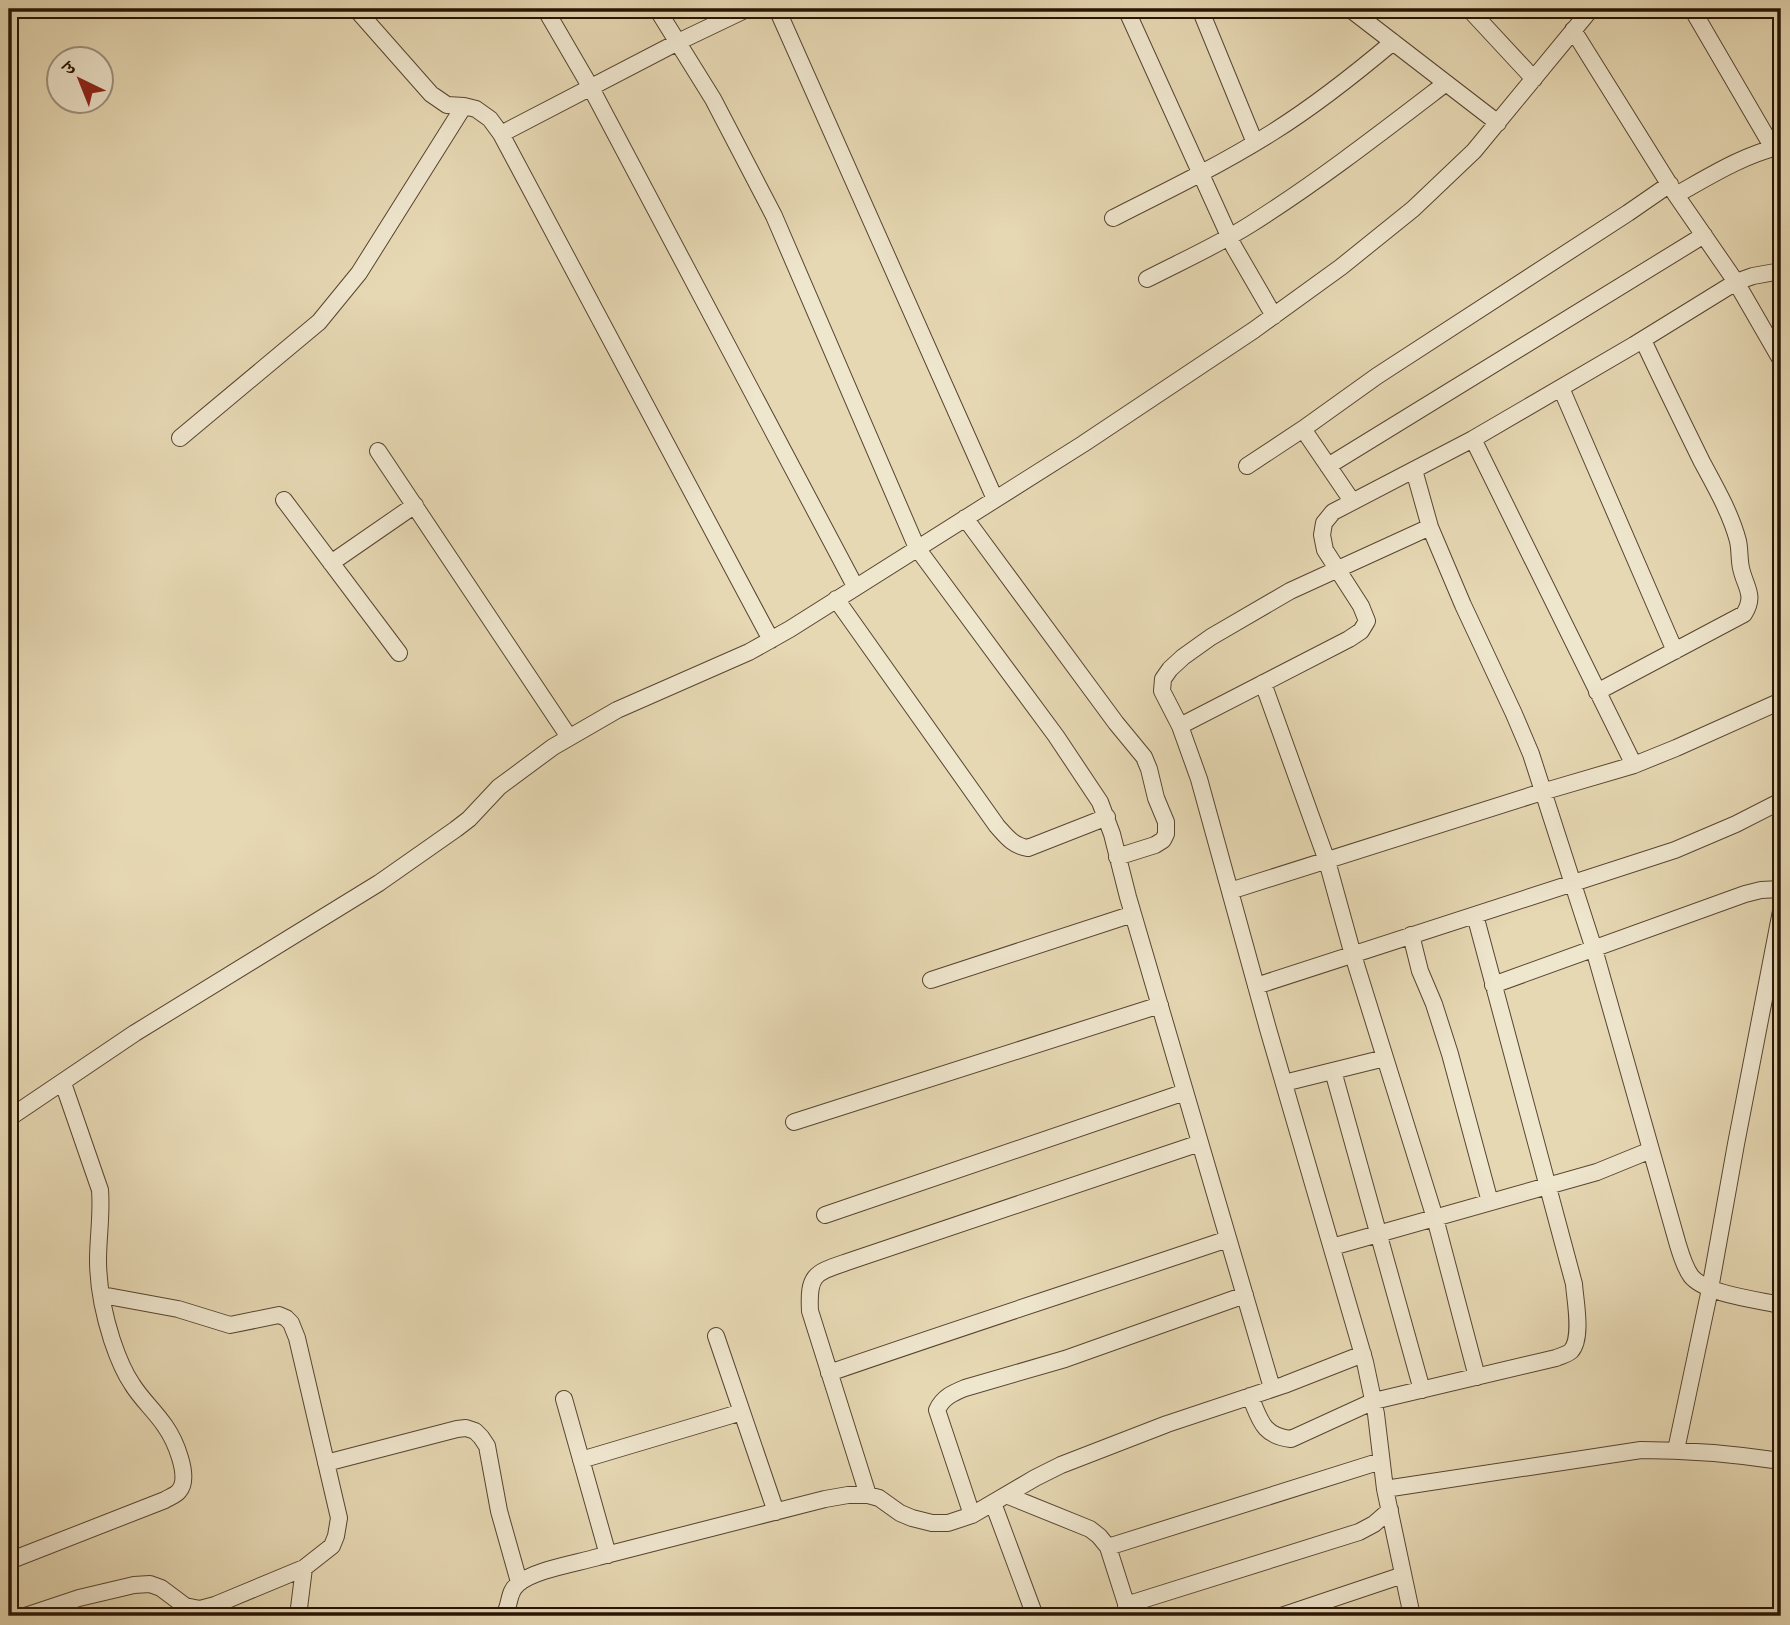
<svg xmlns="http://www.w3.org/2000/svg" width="1790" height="1625" font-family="'Sorts Mill Goudy','Noto Serif Devanagari',serif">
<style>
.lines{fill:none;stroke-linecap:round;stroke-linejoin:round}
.street-casing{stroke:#574530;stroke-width:18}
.street{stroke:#efe6ce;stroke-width:16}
</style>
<rect width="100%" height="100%" fill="#e6d8b3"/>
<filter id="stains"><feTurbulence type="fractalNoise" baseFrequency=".00286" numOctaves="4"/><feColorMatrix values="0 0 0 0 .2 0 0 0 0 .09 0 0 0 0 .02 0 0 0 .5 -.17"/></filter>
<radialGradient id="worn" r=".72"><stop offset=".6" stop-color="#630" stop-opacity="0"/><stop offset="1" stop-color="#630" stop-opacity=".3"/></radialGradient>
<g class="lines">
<g class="street-casing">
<path id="street" d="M356,9L431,94L447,105L464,106L476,109L490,119L501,134L771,640
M545,9L591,88L855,586
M657,9L713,99L774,216L917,548L1056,736L1100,802L1112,834L1128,897L1272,1388
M777,9L995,499
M1126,9L1234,247L1274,316
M1200,9L1255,143
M1350,9L1498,123
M1469,9L1534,79
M1692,9L1773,148
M1573,30L1676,195L1736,282L1781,360
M501,134L678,42L747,9
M1676,195C1710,176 1743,155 1781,146
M1113,218C1167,191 1222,164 1273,132C1316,105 1355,74 1393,42
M1147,279C1182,261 1218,245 1251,224C1319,181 1382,132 1446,83
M1561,388L1675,651
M1303,429L1352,501
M180,438L319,322L359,273L464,106
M1473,439L1634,765
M378,451L569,737
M1247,466L1303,429L1377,376L1628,213L1670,184
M1328,466L1704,235
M1414,470L1430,527L1463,605L1514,714L1531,754L1594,949L1678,1245C1681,1255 1685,1268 1691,1276C1705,1294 1759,1300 1781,1305
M284,500L399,653
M965,518L1116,723L1144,757L1149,769L1156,798L1166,822V834L1163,840L1155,845L1117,857
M331,563L415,505
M836,599L997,826C1006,836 1013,846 1028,848L1107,817
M1263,683L1327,861L1353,955L1435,1218L1477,1377
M1597,692L1744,614C1756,595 1745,587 1741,568C1739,559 1740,550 1738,541C1731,514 1715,486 1702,462C1682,421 1662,381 1643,340
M1180,726L1349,639L1361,631L1367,621L1361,606L1325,550L1322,535L1324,523L1333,512L1473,439L1634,345L1736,282L1753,276L1781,271
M1230,891L1542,792L1634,765L1676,748L1781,701
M1411,935L1420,971L1434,1004L1450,1054L1490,1202
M931,980L1133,914
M1493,985L1745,894L1761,890L1781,889
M1256,986L1675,850L1736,824L1781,801
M1333,1071L1422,1390
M1284,1083L1385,1058
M9,1118L135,1033L379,883L456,829L469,819L499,787L553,747L617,710L749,652L790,629L1083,444L1254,330L1341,267L1413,209L1474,151L1591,9
M794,1122L1160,1005
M825,1215L1185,1092
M1332,1247L1597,1172L1651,1150
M716,1336L776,1512
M829,1373C962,1327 1095,1284 1228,1239
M1250,1396C1260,1419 1262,1436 1291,1439L1374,1401L1556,1358C1561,1356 1568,1354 1571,1351C1583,1338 1575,1300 1574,1284L1475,915
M564,1399L608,1555
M1676,1450L1710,1289L1736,1144L1781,911
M581,1460L742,1412
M326,1463L457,1429L466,1428L475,1431L481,1437L487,1446L499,1511L519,1582
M1385,1489L1641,1450C1689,1450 1734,1454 1781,1461
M868,1495L810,1311C808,1274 815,1273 847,1262L1200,1143
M1006,1495L1090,1529L1099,1536L1108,1547L1130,1616
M993,1503L1035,1616
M972,1515L937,1410C943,1397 953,1393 965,1388L1065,1359L1245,1295
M1108,1547L1381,1461
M9,1561L165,1500C170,1497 176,1495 179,1491C191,1477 175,1440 165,1426C155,1411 141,1399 132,1384C123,1371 117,1355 112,1340C104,1315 98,1286 98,1260C98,1237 102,1214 100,1190L63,1083
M1126,1605L1359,1532L1374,1524L1390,1510
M25,1616L79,1598L134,1585L150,1584L161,1588L185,1606L200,1609L215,1605L304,1568L332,1546L336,1536L339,1518L297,1338L291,1323L286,1318L279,1315L230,1325L178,1309L102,1295
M298,1616L304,1568
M503,1616C511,1607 507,1592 518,1584C533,1570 578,1563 598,1557C674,1538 749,1518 825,1499L848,1495H868L879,1498L900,1513L912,1518L932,1523H948L972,1515L1035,1478L1061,1465L1167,1424L1284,1385L1363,1354
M1281,1616L1403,1575
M1412,1616L1385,1489L1376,1414L1365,1362L1268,1029L1199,779L1180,726L1162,691L1163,679L1170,669L1183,657L1211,637L1290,591L1430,527"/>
</g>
<use href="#street" class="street"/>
</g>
<rect width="1790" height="1625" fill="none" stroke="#e6d8b3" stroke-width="35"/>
<rect x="10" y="10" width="1769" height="1604" fill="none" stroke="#271404" stroke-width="3.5"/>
<rect x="18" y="18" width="1755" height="1590" fill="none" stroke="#271404" stroke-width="2"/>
<g transform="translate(80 80) rotate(317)"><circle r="33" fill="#efe6ce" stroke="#9f927d" stroke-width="2"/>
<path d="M0-5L12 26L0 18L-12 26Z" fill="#8f2418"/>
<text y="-10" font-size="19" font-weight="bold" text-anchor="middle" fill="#271404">उ</text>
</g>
<rect width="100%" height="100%" filter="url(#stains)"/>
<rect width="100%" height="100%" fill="url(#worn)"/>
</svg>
